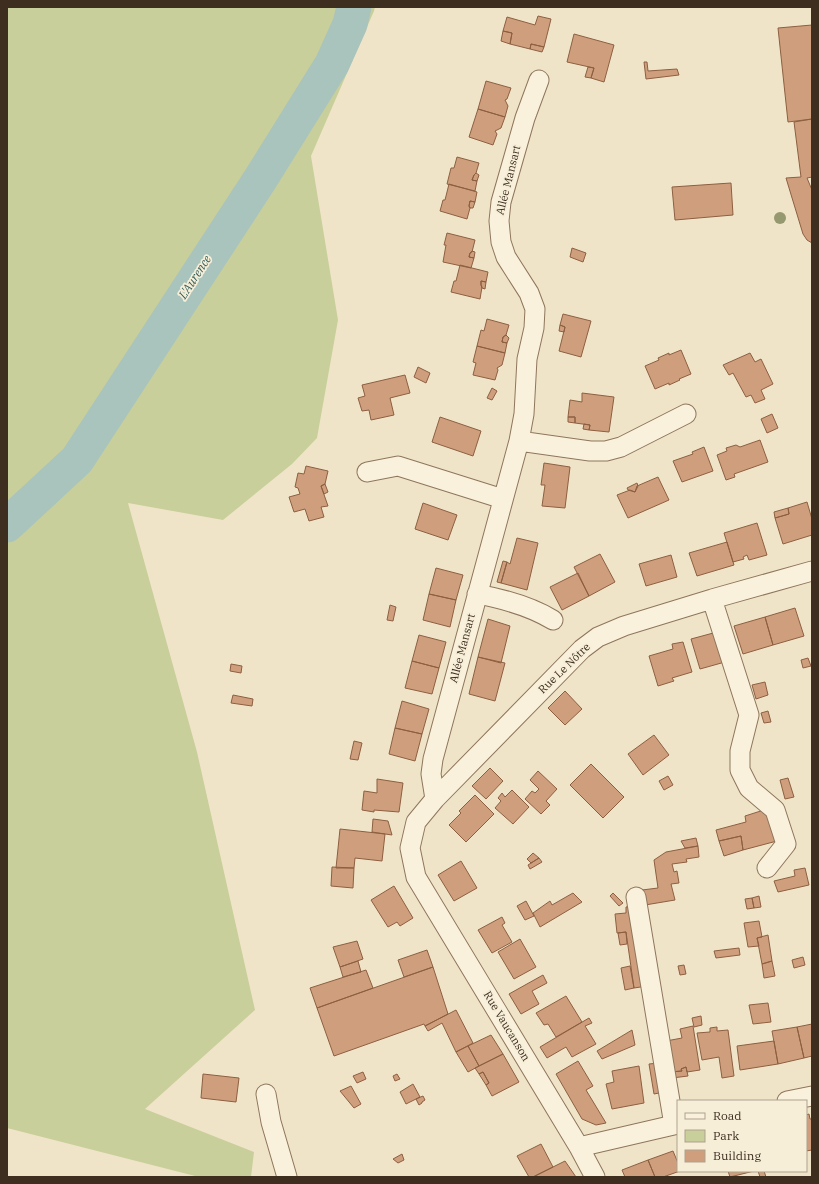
<svg xmlns="http://www.w3.org/2000/svg" width="819" height="1184" font-family="'IBM Plex Serif',serif">
<style>
.green{fill:#c9cf9b}
.lines{fill:none;stroke-linecap:round;stroke-linejoin:round}
.river{stroke:#a9c4bc;stroke-width:35}
.building{fill:#cf9f7d;stroke:#8d5f41}
.minor-casing{stroke:#8d765c;stroke-width:21}
.minor{stroke:#faf1dc;stroke-width:19}
.tree{fill:#96986f}
.labels{text-anchor:middle;stroke-width:3.5;stroke-linejoin:round;paint-order:stroke}
.street-label{font-size:11px;fill:#3d2e20;stroke:#f7eed8}
.water-label{font-size:12px;font-style:italic;fill:#2f5d5a;stroke:#f7eed8}
</style>
<rect width="100%" height="100%" fill="#f0e4c8"/>
<path class="green" d="M7,7H375L374,11L311,156L338,320L317,438L292,464L223,520L128,503L197,752L255,1010L145,1109L254,1152L251,1177H199L7,1128Z"/>
<g class="lines">
<path class="river" d="M7,525L77,460L261,178L332,64L350,24L354,7"/>
</g>
<path class="building" d="M538,16L551,19L544,47L531,44L530,49L510,44L512,33L503,31L507,17L535,25Z
M812,25V119L788,122L778,28Z
M503,31L512,33L510,44L501,41Z
M574,34L614,45L604,82L591,78L594,68L567,62Z
M531,44L544,47L542,52L530,49Z
M644,62H647L648,71L677,69L679,75L646,79Z
M588,67L594,68L591,78L585,77Z
M486,81L511,88L507,99L505,100L508,106L505,117L478,109Z
M478,109L505,117L501,128L495,131L497,134L493,145L469,137Z
M812,119V177L807,178L812,190V243L807,240L803,234L786,178L801,177L794,122Z
M457,157L479,163L476,173L474,175L472,180L477,181L475,191L447,184L451,168H454Z
M476,173L479,175L477,181L472,180L474,175Z
M731,183L733,215L675,220L672,187Z
M449,184L477,192L475,202L470,201L469,206L470,208L467,219L440,211L443,200H445Z
M470,201L475,202L473,208H470L469,206Z
M447,233L475,240L472,252L470,253L469,257L474,258L471,268L443,262L446,245H444Z
M572,248L586,253L583,262L570,257Z
M472,251L475,252L474,258L469,257L470,253Z
M460,265L488,272L486,282L481,281V285L482,287L480,299L451,292L454,281H456Z
M481,281L486,282L485,289L482,288L481,285Z
M563,314L591,321L581,357L559,351L565,327L560,325Z
M487,319L509,325L506,335L503,337L502,342L507,343L505,353L477,346L481,330L484,331Z
M560,325L565,327L564,332L559,331Z
M506,335L509,338L507,343L502,342L503,337Z
M477,346L505,353L502,365L497,368L498,370L495,380L473,375L476,363L473,362Z
M681,350L691,374L679,379L680,380L669,385V383L655,389L645,366L659,360L658,358L669,353V355Z
M750,353L755,362L761,359L773,384L761,390L765,399L755,403L751,395L746,397L733,373L729,375L723,365Z
M418,367L430,373L426,383L414,377Z
M405,375L410,393L390,398L394,415L371,420L369,410L362,411L358,398L365,396L362,385Z
M492,388L497,391L492,400L487,398Z
M582,393L614,397L609,432L589,430L590,425L575,423V417H568L570,400L582,402Z
M772,414L778,428L767,433L761,419Z
M440,417L481,431L473,456L432,442Z
M568,417H575V423L568,422Z
M584,424L590,425L589,430L583,429Z
M760,440L768,462L734,474L735,477L726,480L717,455L727,451L726,448L736,445L740,447Z
M704,447L713,471L682,482L673,461L693,454L692,452Z
M544,463L570,467L565,508L542,506L545,485H541Z
M306,466L328,471L325,484L321,486L328,506L321,507L324,517L309,521L305,509L294,512L289,497L300,494L298,488L295,487L298,473L304,474Z
M658,477L669,500L628,518L617,495L630,490L635,492L637,486Z
M637,483L638,486L635,492L628,490L627,488Z
M325,484L328,492L324,494L321,486Z
M807,502L812,519V535L783,544L775,518L789,514L788,508Z
M423,503L457,515L448,540L415,529Z
M788,508L789,514L775,518L774,512Z
M757,523L767,555L749,560L747,555L743,557L744,559L733,562L724,533Z
M517,538L538,543L527,590L501,583L507,562L510,564Z
M727,542L734,565L697,576L689,553Z
M600,554L615,582L589,596L574,567Z
M671,555L677,577L646,586L639,564Z
M503,561L507,562L501,583L497,582Z
M436,568L463,575L456,600L429,594Z
M578,573L589,596L562,610L550,587Z
M429,594L456,600L450,627L423,620Z
M390,605L396,607L393,621L387,620Z
M795,608L804,636L773,645L765,617Z
M765,617L773,645L743,654L734,626Z
M488,619L510,626L501,663L478,657Z
M717,632L725,662L700,669L691,639Z
M419,635L446,642L439,668L412,661Z
M683,642L692,672L672,678L674,681L658,686L649,656L673,649L672,644Z
M478,657L505,663L495,701L469,694Z
M808,658L811,666L803,668L801,660Z
M412,661L439,668L432,694L405,688Z
M231,664L242,666L241,673L230,671Z
M765,682L768,695L756,699L752,685Z
M565,691L582,709L565,725L548,708Z
M233,695L253,699L252,706L231,703Z
M402,701L429,709L422,734L395,728Z
M768,711L771,722L764,723L761,713Z
M395,728L422,734L415,761L389,754Z
M654,735L669,755L643,775L628,754Z
M354,741L362,743L358,760L350,759Z
M591,764L624,797L603,818L570,785Z
M490,768L503,781L486,799L472,786Z
M538,771L557,789L546,801L550,805L541,814L525,799L532,791L535,793L539,789L530,780Z
M668,776L673,785L664,790L659,781Z
M788,778L794,797L785,799L780,780Z
M377,779L403,783L399,812L374,810V812L362,810L364,791L377,793Z
M512,790L529,807L513,824L495,808L501,801L498,798L502,793L505,797Z
M475,795L494,814L466,842L449,825L461,813L459,811Z
M767,809L777,841L743,850L741,836L719,841L716,830L746,822L745,816Z
M373,819L388,821L392,835L372,832Z
M340,829L385,834L382,861L355,858L354,868H336Z
M741,836L743,850L724,856L719,841Z
M696,838L698,846L685,848L681,841Z
M698,846L699,857L686,859L687,862L672,864L674,872L677,871L679,883L671,884L675,900L645,905L642,890L658,888L654,860L666,852Z
M533,853L539,858L531,863L527,859Z
M539,858L542,862L530,869L528,865Z
M461,861L477,888L454,901L438,875Z
M332,867L354,868L353,888L331,886Z
M805,868L809,885L778,892L774,881L795,876L794,870Z
M394,886L413,918L400,926L397,922L388,927L371,900Z
M573,893L582,902L540,927L533,913L550,901L552,905Z
M613,893L623,903L619,906L610,896Z
M759,896L761,907L754,908L752,898Z
M752,898L754,908L747,909L745,899Z
M526,901L534,916L525,920L517,906Z
M635,905L647,986L634,988L626,932L617,933L615,914L626,913V907Z
M502,917L505,923L502,925L512,942L492,953L478,930Z
M759,921L762,937L757,938L759,946L748,947L744,923Z
M626,932L627,944L620,945L618,933Z
M768,935L772,961L762,964L757,938Z
M520,939L536,967L514,979L498,952Z
M357,941L363,959L340,967L333,947Z
M739,948L740,955L716,958L714,951Z
M427,950L433,967L404,977L398,960Z
M803,957L805,965L794,968L792,960Z
M358,961L361,972L343,977L340,967Z
M772,961L775,976L764,978L762,964Z
M684,965L686,974L680,975L678,966Z
M630,966L634,988L625,990L621,968Z
M433,967L448,1014L425,1026L424,1024L334,1056L317,1008Z
M366,970L373,988L317,1008L310,988Z
M543,975L547,983L532,991L539,1004L521,1014L509,994Z
M566,996L582,1022L556,1037L548,1024L544,1025L536,1013Z
M768,1003L771,1022L753,1024L749,1005Z
M456,1010L473,1043L456,1052L442,1023L428,1031L425,1026Z
M701,1016L702,1025L694,1027L692,1018Z
M589,1018L592,1023L585,1026L596,1044L572,1057L566,1047L547,1058L540,1047Z
M812,1024V1056L804,1058L797,1027Z
M693,1026L700,1070L687,1072L686,1067L681,1069L682,1071L670,1072L666,1041L682,1038L680,1029Z
M717,1027V1031L728,1030L734,1076L722,1078L719,1057L702,1060L697,1033L710,1032V1028Z
M797,1027L804,1058L778,1064L772,1031Z
M632,1030L635,1045L602,1059L597,1051Z
M491,1035L503,1054L479,1066L468,1046Z
M774,1041L778,1064L740,1070L737,1046Z
M468,1046L479,1066L468,1072L456,1052Z
M503,1054L519,1082L492,1096L486,1085L489,1083L483,1072L479,1074L475,1068Z
M578,1061L593,1086L586,1090L606,1123L596,1125L582,1119L556,1074Z
M659,1063L664,1092L654,1094L649,1064Z
M639,1066L644,1103L612,1109L606,1084L614,1082L612,1071Z
M686,1067L688,1076L672,1078L670,1072L682,1071L681,1069Z
M363,1072L366,1079L357,1083L353,1076Z
M483,1072L489,1083L486,1085L479,1074Z
M203,1074L239,1078L236,1102L201,1098Z
M397,1074L400,1079L395,1081L393,1076Z
M413,1084L420,1097L406,1104L400,1092Z
M351,1086L361,1104L354,1108L340,1091Z
M423,1096L425,1100L422,1102V1103L419,1105L416,1099Z
M809,1114L810,1119H812V1150L806,1151V1115Z
M541,1144L553,1167L533,1177H529L517,1156Z
M673,1151L678,1163V1171H680L663,1177H655L648,1160Z
M402,1154L404,1160L398,1163L393,1159Z
M648,1160L655,1177H625L622,1170Z
M565,1161L576,1177H533Z
M728,1171H754L730,1177Z
M758,1171H764L766,1177H760Z"/>
<g class="lines">
<g class="minor-casing">
<path id="minor" d="M519,441L590,451H606L621,447L686,414
M367,472L398,466L503,499
M477,594C504,599 530,606 553,620
M712,599L749,715L740,751V770L749,788L775,810L786,844L767,868
M435,799L431,774L433,759L519,441L524,414L527,359L534,328L535,309L529,293L506,257L501,242L499,221L501,202L525,118L539,80
M636,897L674,1125
M266,1094L271,1122L287,1177
M787,1101L812,1096
M579,1147L678,1124
M595,1177L579,1147L416,877L410,848L416,822L435,799L582,649L598,637L624,626L712,599L812,571"/>
</g>
<use href="#minor" class="minor"/>
</g>
<circle class="tree" cx="780" cy="218" r="6"/>
<g class="labels">
<g class="street-label">
<text transform="translate(508 180) rotate(-76)" y="4">Allée Mansart</text>
<text transform="translate(462 648) rotate(-75)" y="4">Allée Mansart</text>
<text transform="translate(564 668) rotate(-44)" y="4">Rue Le Nôtre</text>
<text transform="translate(507 1026) rotate(59)" y="4">Rue Vaucanson</text>
</g>
<g class="water-label">
<text transform="translate(195 277) rotate(-57)" y="4">L'Aurence</text>
</g>
</g>
<rect width="819" height="1184" fill="none" stroke="#3d2e20" stroke-width="16"/>
<rect x="677" y="1100" width="130" height="72" fill="#f7eed8" stroke="#ada18e"/>
<rect x="685" y="1113" width="20" height="6" fill="#faf1dc" stroke="#ada18e"/>
<text x="713" y="1120" font-size="12" fill="#3d2e20">Road</text>
<rect x="685" y="1130" width="20" height="12" fill="#c9cf9b" stroke="#ada18e"/>
<text x="713" y="1140" font-size="12" fill="#3d2e20">Park</text>
<rect x="685" y="1150" width="20" height="12" fill="#cf9f7d" stroke="#ada18e"/>
<text x="713" y="1160" font-size="12" fill="#3d2e20">Building</text>
</svg>
